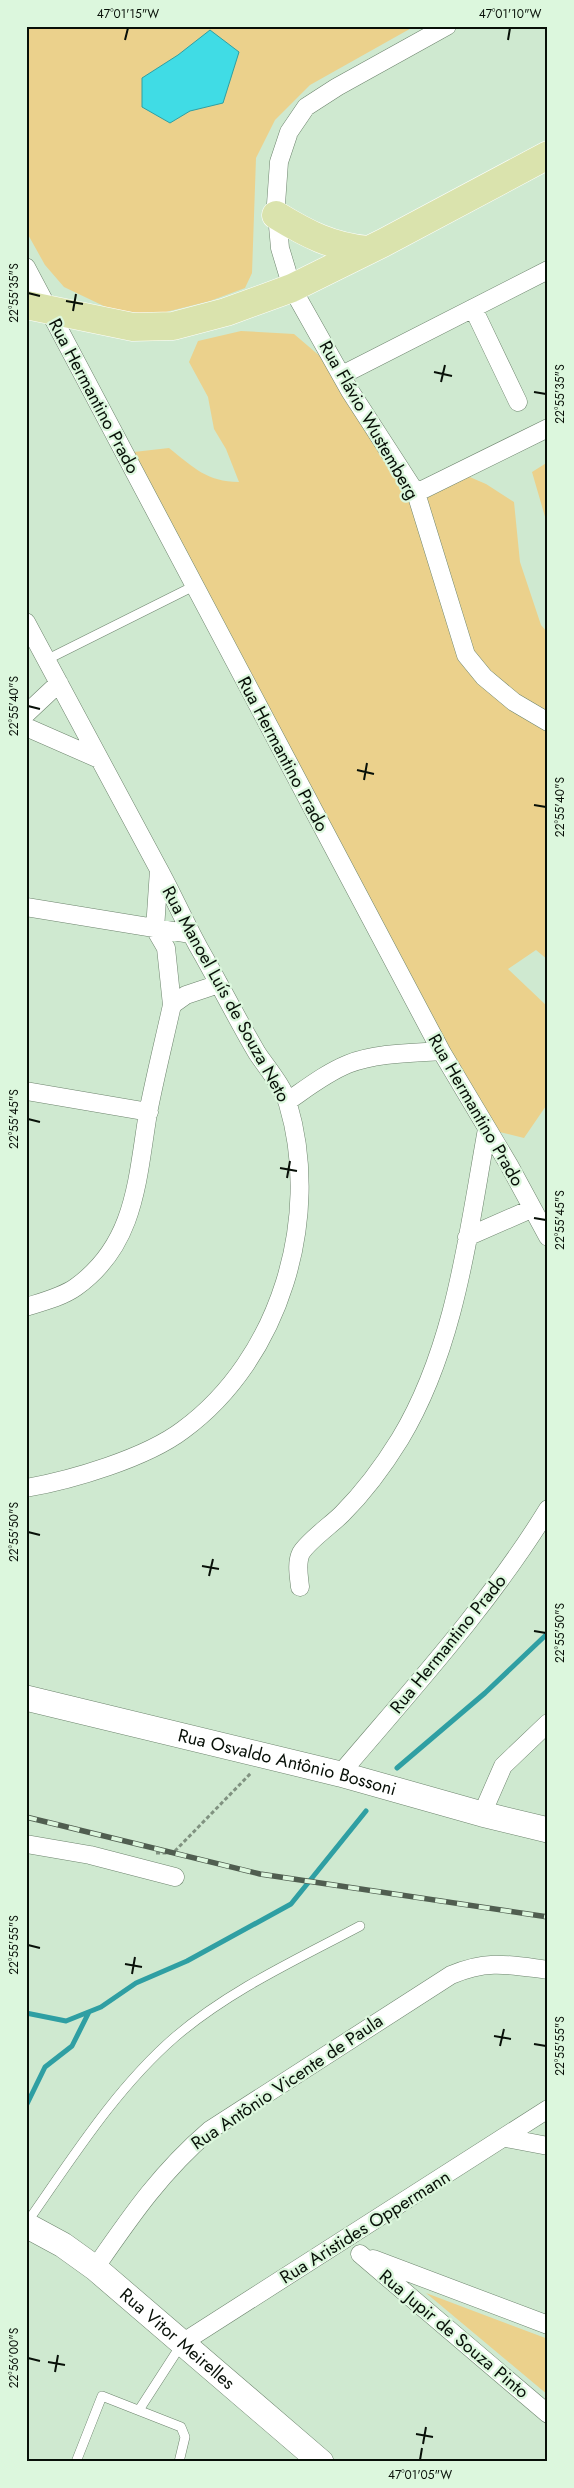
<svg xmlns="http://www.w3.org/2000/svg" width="574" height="2488" font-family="Jost,sans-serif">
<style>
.green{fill:#ebd18c}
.water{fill:#40dce5;stroke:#2f9fa3}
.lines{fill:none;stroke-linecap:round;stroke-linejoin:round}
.stream{stroke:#2f9fa3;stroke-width:5}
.lane-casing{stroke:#6d846d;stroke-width:10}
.street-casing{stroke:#6d846d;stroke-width:19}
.secondary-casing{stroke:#6d846d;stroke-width:26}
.primary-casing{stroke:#fff;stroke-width:29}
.path{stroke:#809280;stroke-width:3;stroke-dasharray:4 2.5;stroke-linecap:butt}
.lane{stroke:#fff;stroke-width:9}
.street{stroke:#fff;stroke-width:18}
.secondary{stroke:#fff;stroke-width:25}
.primary{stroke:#dae3ad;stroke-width:28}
.rail-casing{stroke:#505e50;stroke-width:5.5}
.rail{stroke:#dcf7dd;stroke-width:4;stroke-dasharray:11;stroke-linecap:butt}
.ticks{fill:none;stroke:#081008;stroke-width:2}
.labels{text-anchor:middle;stroke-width:4.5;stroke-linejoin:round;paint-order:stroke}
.street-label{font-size:18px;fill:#081008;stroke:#dcf7dd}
.neatline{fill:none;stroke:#081008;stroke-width:2}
.ticks-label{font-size:12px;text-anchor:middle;fill:#081008}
</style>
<rect width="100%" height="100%" fill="#cfe9d0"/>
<path class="green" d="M26,26H415L310,85L275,120L256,158L252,273L245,288L210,301L154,315L110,309L64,287L45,265L26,231Z
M241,331L294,334L342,375L416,493L458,472L486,484L514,502L520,562L541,625L548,633V960L536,950L508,969L548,1007V1103L524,1138L487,1129L125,453L169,448C193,467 207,482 239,482L226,449L214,429L208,397L189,362L198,341Z
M548,462V527L532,472Z
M426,2293L548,2339V2395Z"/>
<path class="water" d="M210,30L239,52L223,103L190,111L170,123L142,107V78L178,55Z"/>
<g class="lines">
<path class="stream" d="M397,1768L485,1693L548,1633
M26,2013L66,2021L101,2007L136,1983L187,1961L291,1904L366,1811
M26,2106L45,2067L72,2046L89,2012"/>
<g class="lane-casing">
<path id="lane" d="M46,660L194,586
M26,2224C71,2160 115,2089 175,2037C230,1990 296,1960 360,1926
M139,2410L181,2345
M76,2462L102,2396L181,2427L185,2437L179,2462"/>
</g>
<g class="street-casing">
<path id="street" d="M447,26L337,87L306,107L289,132L279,162L276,204L280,248L292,288L350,391L416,493L466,655L484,677L514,702L548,722
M26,267L441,1051L509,1165L548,1237
M473,308L518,402
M342,375L548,270
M416,493L548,428
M26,622C70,703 113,785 157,866C172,893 184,921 199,948C219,983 237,1019 257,1053C267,1068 283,1086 288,1104C322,1218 280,1359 183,1430C146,1458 72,1480 26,1488
M26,714L59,683
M26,727L99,759
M159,870L155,929L166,948L172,1005
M26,907L191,934
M26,1091L149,1112
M288,1101C307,1088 326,1073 348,1064C376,1053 411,1053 441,1051
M467,1237L531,1209
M26,1307C42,1302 62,1297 76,1287C136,1244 137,1179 148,1113C155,1077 164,1041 172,1005L186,995L219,984
M300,1587C299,1577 296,1563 301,1553C308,1541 331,1525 342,1514C364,1492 384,1465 400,1439C456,1346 468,1233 487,1129
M340,1774C413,1688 489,1605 548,1509
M482,1814L503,1766L548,1723
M26,1844L90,1855L175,1877
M506,2138L548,2146
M360,2254L548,2414
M373,2259L548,2325
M95,2268C131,2216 161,2172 210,2130L451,1975C488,1959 510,1965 548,1970
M182,2343L548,2109"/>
</g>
<g class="secondary-casing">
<g id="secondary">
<path id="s1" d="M26,1698L340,1774L482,1814L548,1830"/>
<path id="s2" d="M26,2225L63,2245L95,2268L321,2462"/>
</g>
</g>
<g class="primary-casing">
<path id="primary" d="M276,215C307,234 332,247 368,250
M26,305L133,327L173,326L226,312L292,288L383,243L548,155"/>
</g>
<path class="path" d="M156,1853H173L251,1773"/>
<use href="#lane" class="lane"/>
<use href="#street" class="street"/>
<use href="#secondary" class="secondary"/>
<use href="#primary" class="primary"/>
<g class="rail-casing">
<path id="rail" d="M26,1817L260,1874L548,1917"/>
</g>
<use href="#rail" class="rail"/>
</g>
<path class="ticks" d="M125,40L128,28M508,40L510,28M28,293L40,296M66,301L83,304M73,311L76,294M434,372L452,376M441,382L445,365M534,392L546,394M28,706L40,709M357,770L374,774M364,780L367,763M534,805L546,807M28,1119L40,1122M280,1168L297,1171M287,1178L290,1161M534,1218L546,1220M28,1532L40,1535M202,1566L219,1569M209,1576L213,1559M534,1631L546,1633M28,1945L40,1948M125,1964L142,1967M132,1974L135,1957M494,2036L511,2039M534,2044L546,2046M500,2046L504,2029M28,2358L40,2361M48,2362L65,2365M55,2372L58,2355M416,2434L433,2437M423,2444L426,2427M420,2460L422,2448"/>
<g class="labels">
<g class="street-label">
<text transform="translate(94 396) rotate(62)" y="6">Rua Hermantino Prado</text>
<text transform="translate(369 420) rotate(60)" y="6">Rua Flávio Wustemberg</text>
<text transform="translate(283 754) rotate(62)" y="6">Rua Hermantino Prado</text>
<text transform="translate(226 994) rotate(61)" y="6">Rua Manoel Luís de Souza Neto</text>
<text transform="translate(476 1110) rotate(60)" y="6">Rua Hermantino Prado</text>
<text transform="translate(448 1644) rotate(-51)" y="6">Rua Hermantino Prado</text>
<text dy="6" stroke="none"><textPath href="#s1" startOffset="269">Rua Osvaldo Antônio Bossoni</textPath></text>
<text transform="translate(287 2082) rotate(-34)" y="6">Rua Antônio Vicente de Paula</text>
<text transform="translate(365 2227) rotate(-32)" y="6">Rua Aristides Oppermann</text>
<text transform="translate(454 2334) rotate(40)" y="6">Rua Jupir de Souza Pinto</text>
<text dy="6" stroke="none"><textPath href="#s2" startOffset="190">Rua Vitor Meirelles</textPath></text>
</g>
</g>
<rect width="574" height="2488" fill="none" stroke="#dcf7dd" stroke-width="55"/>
<rect x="28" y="28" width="518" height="2432" class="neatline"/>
<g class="ticks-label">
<text x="128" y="18">47°01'15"W</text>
<text x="510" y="18">47°01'10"W</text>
<text transform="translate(14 293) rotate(-90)" y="4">22°55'35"S</text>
<text transform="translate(560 394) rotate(-90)" y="4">22°55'35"S</text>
<text transform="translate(14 706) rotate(-90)" y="4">22°55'40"S</text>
<text transform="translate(560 807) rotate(-90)" y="4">22°55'40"S</text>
<text transform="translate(14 1119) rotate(-90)" y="4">22°55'45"S</text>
<text transform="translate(560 1220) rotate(-90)" y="4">22°55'45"S</text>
<text transform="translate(14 1532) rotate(-90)" y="4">22°55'50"S</text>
<text transform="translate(560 1633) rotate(-90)" y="4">22°55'50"S</text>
<text transform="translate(14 1945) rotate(-90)" y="4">22°55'55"S</text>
<text transform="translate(560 2046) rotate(-90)" y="4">22°55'55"S</text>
<text transform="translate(14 2358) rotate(-90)" y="4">22°56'00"S</text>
<text x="420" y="2479">47°01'05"W</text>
</g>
</svg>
